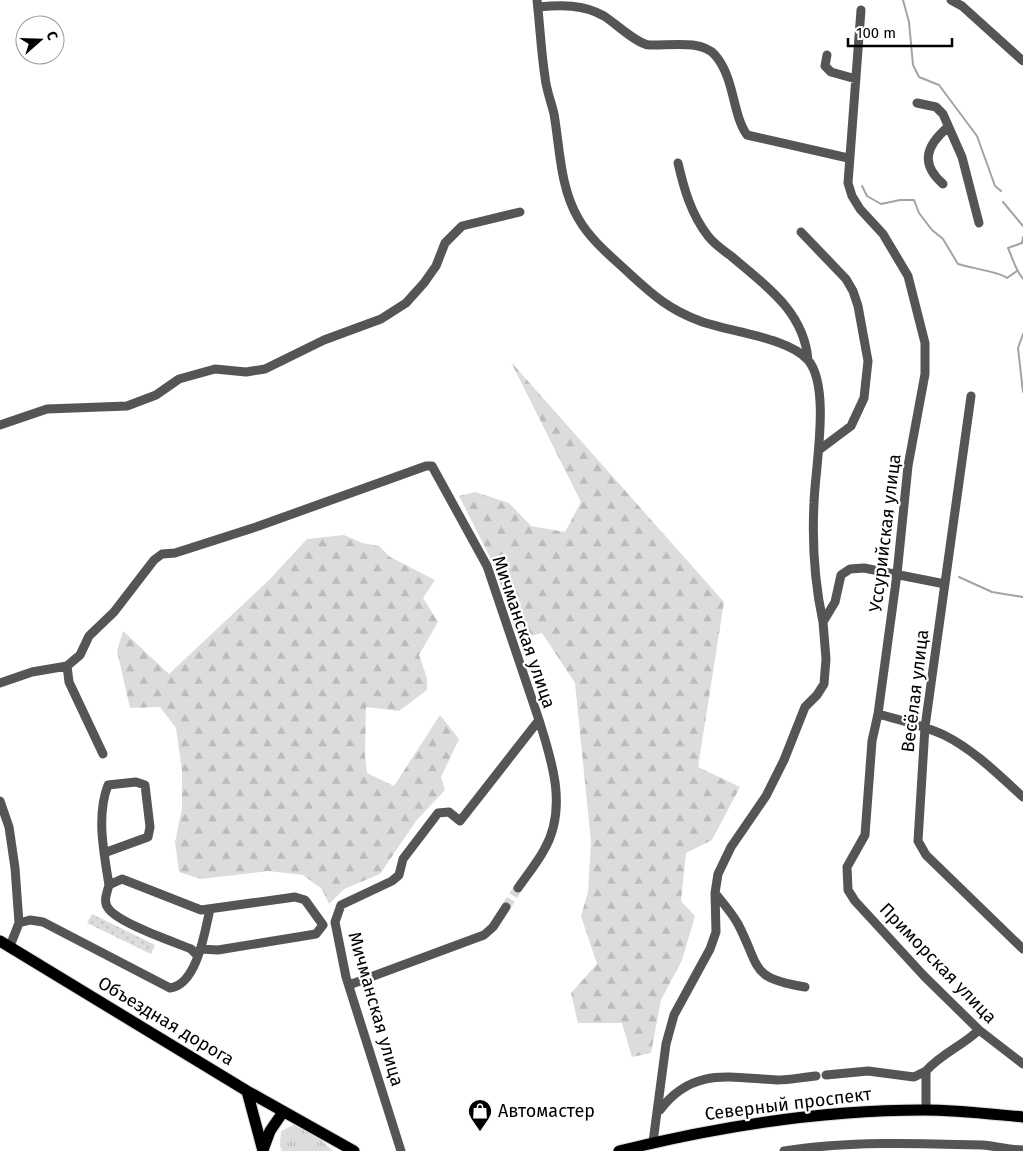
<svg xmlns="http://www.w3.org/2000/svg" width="1023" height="1151" font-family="'Fira Sans',sans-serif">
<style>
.grass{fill:url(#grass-tufts)}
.forest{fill:url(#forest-firs)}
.park{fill:url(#park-dots)}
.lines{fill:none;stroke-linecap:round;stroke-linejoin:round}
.stream{stroke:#a3a3a3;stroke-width:2}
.minor-tunnel{stroke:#d9d9d9;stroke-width:9;stroke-dasharray:9 4.5;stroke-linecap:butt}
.major-casing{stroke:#dbdbdb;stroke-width:13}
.minor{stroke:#555;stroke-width:9}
.major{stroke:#000;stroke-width:11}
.labels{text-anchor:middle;stroke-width:4.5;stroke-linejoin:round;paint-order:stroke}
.street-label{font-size:18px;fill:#000;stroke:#fff}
.poi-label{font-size:18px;fill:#000;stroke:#fff;text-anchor:start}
</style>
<defs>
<pattern id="grass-tufts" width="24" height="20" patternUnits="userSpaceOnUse" patternTransform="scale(1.25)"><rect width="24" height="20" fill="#dcdcdc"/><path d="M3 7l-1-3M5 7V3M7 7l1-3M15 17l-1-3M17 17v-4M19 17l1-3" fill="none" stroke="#bbb"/></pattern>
<pattern id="forest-firs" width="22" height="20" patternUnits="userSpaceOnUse" patternTransform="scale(1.25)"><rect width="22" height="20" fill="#dcdcdc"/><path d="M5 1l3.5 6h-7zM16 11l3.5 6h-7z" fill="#bbb"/></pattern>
<pattern id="park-dots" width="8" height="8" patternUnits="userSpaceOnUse" patternTransform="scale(1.25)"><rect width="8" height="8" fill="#dcdcdc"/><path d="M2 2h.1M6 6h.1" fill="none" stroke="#bbb" stroke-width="1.8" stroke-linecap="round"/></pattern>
</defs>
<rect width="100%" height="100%" fill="#fff"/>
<path class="grass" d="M294,1125L317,1136L333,1151H282L280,1146L281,1131Z"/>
<path class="forest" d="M511,362L724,602L698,767L740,787L712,840L686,853L681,901L695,916L682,960L661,1000L651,1053L632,1057L622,1023H578L571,993L597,964L581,916L588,892L591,842L575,683L542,633L519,639L493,563L459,496L475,492L509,503L531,526L565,532L581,502Z
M344,535L362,543L379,546L390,557L435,580L423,598L438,622L419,655L427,678V690L399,711L366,707L365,756L367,773L394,786L440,715L459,739L441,777L445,790L416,821L380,874L344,889L329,904L322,889L303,875L268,871L201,879L179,872L175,842L182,809V771L176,728L160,707L130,708L117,651L123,631L169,674L269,580L307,539Z"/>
<path class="park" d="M92,914L155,945L151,954L87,923Z"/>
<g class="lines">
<path class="stream" d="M903,0L909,22L913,65L919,77L939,85L977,136L995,186L1001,191
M862,186L867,196L881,204L900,200H914L919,213L932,230L943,239L958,264C970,268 1000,272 1007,278L1017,271
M1003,202L1023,226
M1023,237L1022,243L1008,248C1013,259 1015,269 1023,279
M1023,334L1018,348L1023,392
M959,577L992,592L1023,597"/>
<path class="minor-tunnel" d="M506,907L518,888"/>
<g class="major-casing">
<path id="major" d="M0,941L247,1091L354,1151
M247,1091L263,1151
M263,1150L270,1131L283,1112
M619,1151C720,1126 820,1110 924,1110C957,1110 990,1114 1023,1117"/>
</g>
<path class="minor" d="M537,0C540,26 541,51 545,77C546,89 551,101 554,114C560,149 560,187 578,218C591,241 612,257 631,275C654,296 670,310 700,321C729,332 788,337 808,360C831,387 815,468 814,503C812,542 815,585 823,622
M951,0L962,6L1023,61
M538,7C561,5 583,4 604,16C615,23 637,44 649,45C667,46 701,39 715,55C735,78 732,114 747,135L848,158
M861,10L848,183L852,196L860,209L883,234L908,276L925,343V374L908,466L897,574L878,714L872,741L865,835L847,867L848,890L855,901L924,976L979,1030L1023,1064
M827,55L825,66L831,72L856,79
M917,103L936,107L943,114L962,157L979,223
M678,163C684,189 691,214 708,236C714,244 723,250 731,256C765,285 804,311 808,360
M943,184C919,163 927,145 948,127
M801,232L846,279L853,291L858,306L868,361L864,398L851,426L819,450
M971,396L925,727L918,841L926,855L1023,949
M0,425L47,409L127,406L156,395L179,379L215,369L246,372L265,369L324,340L381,319L406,303L424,283L436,266L445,243L462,226L520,212
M67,666L69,682L103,754
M0,683L32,672L67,666L80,655L89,636L114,612L154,560L162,554L175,553L256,527L426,466H432L487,566L539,720L460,821L449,812L438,813L403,859L399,875L392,881L341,905L335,922L346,977L401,1151
M878,714C900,720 923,725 944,735C974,750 999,775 1023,797
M0,801L9,827L15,868L19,923L10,946
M104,853L148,837L150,827L145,785L136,782L108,785C96,816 104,853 109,885
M518,888C527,875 537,863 544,850C568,809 552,761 539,720
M715,893C723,903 732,913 738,924C761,968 749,978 805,987
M19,923L30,920L43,922L170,988C197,985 205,931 210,909
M198,956L191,949C172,941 118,923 108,908C103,901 107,893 109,885L122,879L201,910L295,897L305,900L323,925L316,934L218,950L200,949
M349,985L484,935L493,927L506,907
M826,1075L868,1071L914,1077L926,1071
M660,1110C693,1066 731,1078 777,1080C790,1080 803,1077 816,1076
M926,1110V1071C941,1054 962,1046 979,1030
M653,1142L666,1044L674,1015L710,949L716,932L715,893L718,874L731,847L766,796L784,760L805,707L817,695L824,684L826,659L823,622L835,602L841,575L850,569L864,568L945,584
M784,1151C848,1141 916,1143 982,1145C996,1146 1009,1150 1023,1150"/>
<use href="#major" class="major"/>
</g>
<defs>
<g id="shop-pin" transform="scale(1.25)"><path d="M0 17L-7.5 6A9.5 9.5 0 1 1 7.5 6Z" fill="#000" stroke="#fff"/><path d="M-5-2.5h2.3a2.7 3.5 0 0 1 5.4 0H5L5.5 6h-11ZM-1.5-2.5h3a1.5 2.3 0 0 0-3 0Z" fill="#fff"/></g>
</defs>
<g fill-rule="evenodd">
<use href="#shop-pin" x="480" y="1111"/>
</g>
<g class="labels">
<g class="street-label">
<text transform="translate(885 533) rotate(-83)" y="6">Уссурийская улица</text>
<text transform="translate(524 632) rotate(71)" y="6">Мичманская улица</text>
<text transform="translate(915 691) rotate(-83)" y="6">Весёлая улица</text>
<text transform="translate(938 963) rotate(46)" y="6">Приморская улица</text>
<text transform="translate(376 1009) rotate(74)" y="6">Мичманская улица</text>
<text transform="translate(166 1021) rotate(31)" y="6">Объездная дорога</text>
<text transform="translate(788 1104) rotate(-7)" y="6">Северный проспект</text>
</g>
<g class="poi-label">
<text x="498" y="1117">Автомастер</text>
</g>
</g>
<g transform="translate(40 40) rotate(70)"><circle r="24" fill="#ffffff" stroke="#999999"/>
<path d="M0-4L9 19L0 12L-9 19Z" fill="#000000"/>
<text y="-8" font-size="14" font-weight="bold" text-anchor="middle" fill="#000000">С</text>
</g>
<path d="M848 38v8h104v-8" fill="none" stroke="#000000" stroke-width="2.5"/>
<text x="856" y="38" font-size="15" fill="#000000" stroke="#ffffff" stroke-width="4" paint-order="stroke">100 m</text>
</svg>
